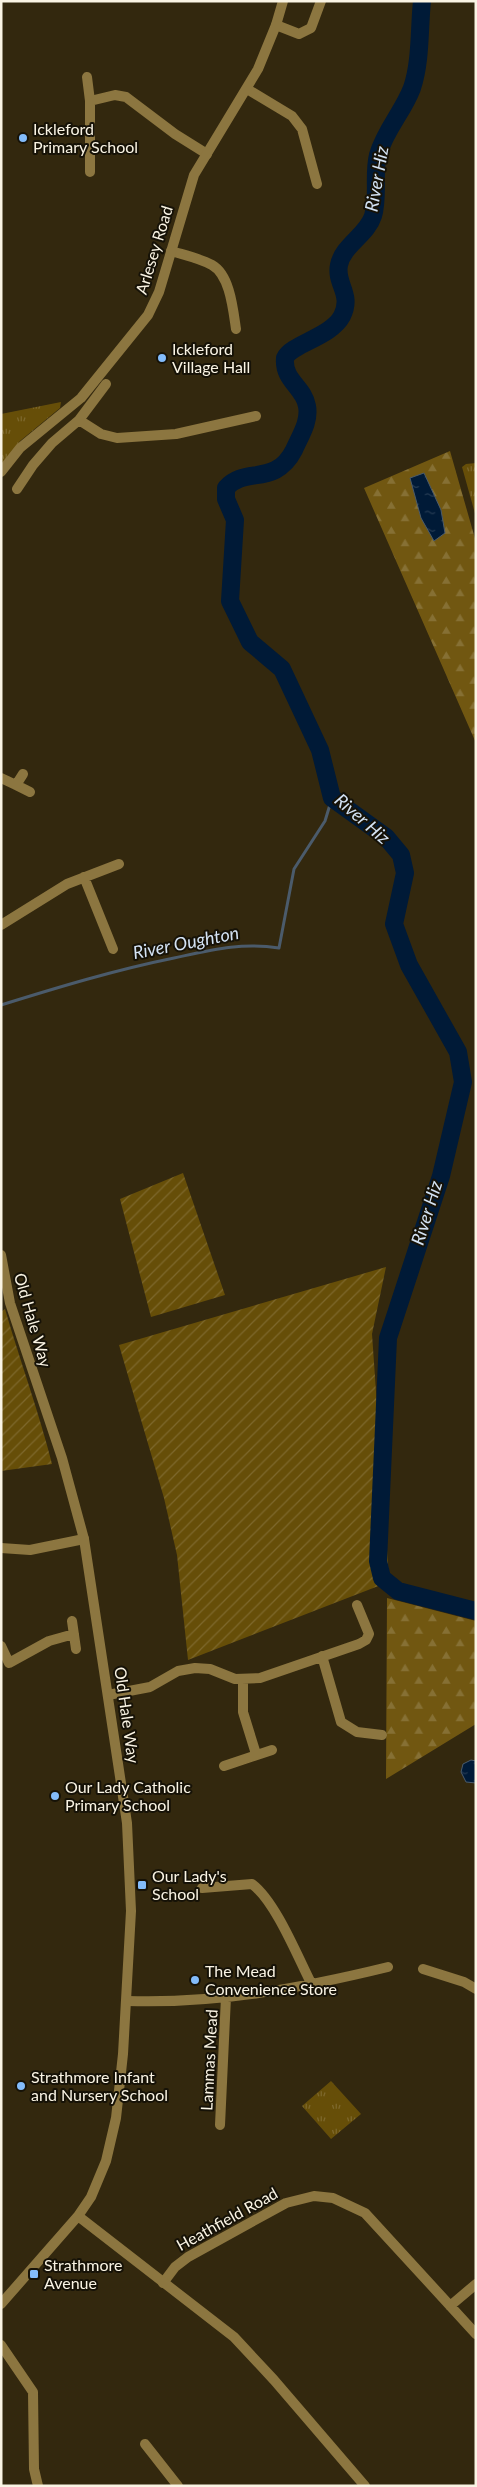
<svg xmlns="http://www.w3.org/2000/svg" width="477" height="2487" font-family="Lato,sans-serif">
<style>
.grass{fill:url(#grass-tufts)}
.forest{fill:url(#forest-firs)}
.garden{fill:url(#garden-furrows)}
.water{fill:url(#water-ripples);stroke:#4b5b6b}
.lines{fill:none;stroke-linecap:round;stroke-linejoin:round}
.stream{stroke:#4b5b6b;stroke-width:3}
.river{stroke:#001a37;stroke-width:18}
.minor{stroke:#8c7640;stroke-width:10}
.tertiary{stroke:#8c7640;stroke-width:10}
.poi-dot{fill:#83bcfb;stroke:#161207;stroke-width:2}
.labels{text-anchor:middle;stroke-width:4;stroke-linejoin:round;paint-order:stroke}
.poi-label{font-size:16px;fill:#faf4e4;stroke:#161207;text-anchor:start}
.street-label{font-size:16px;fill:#faf4e4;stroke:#161207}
.water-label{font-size:18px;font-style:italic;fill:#d4e3f4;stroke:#161207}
</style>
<defs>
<pattern id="grass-tufts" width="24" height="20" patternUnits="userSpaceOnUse" patternTransform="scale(1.25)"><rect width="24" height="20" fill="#664e08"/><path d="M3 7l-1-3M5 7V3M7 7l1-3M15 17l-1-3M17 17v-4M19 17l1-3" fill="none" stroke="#7d682c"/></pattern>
<pattern id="forest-firs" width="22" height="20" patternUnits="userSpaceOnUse" patternTransform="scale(1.25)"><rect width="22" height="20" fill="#715711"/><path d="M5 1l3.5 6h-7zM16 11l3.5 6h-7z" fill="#867034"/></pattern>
<pattern id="garden-furrows" width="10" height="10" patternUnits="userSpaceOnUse" patternTransform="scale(1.25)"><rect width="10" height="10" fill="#664e08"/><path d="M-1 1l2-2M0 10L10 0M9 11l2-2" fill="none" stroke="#7d682c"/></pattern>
<pattern id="water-ripples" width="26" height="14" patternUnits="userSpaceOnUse" patternTransform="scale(1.25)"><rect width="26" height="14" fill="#001a37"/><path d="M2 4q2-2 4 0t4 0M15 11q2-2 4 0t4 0" fill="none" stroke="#263c54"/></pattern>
</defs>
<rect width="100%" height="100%" fill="#33280e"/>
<path class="grass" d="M61,402L60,408L20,441L1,466V414Z
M476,463V517L462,467L466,464Z
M331,2081L361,2114L331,2139L302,2106Z"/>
<path class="forest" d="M450,451L476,542V743L364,488Z
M387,1598L476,1621V1724L386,1779Z"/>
<path class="garden" d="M183,1173L225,1295L151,1317L120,1199Z
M386,1267L372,1334L389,1579L381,1585L188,1660L177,1555L164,1498L119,1345Z
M5,1309C20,1361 39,1412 52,1464L1,1471V1312Z"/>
<path class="water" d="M424,473L441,510L445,533L434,541L421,518L410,478Z
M471,1760L476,1761V1783L466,1782L461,1772L463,1764Z"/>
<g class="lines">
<path class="stream" d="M1,1005C59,987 115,970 174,958C211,950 241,942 279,948L294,869L325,821L332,798"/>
<path class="river" d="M422,1C419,30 421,61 412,88C403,112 385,130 378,155C373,175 379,196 373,216C367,235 343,245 339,265C335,284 353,294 342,316C331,337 291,344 285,358C283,381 304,387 307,406C310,422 300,436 294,450C275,487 245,466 226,488V499L235,520L230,601L250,642L282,669L320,750L332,798L386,837L401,855L405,873L394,924L409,965L458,1052L463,1082L441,1176L388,1338L378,1561L382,1578L398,1591L476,1611"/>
<path class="minor" d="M276,25L299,34L311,28L321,1
M87,77L90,101
M247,89L292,116L302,129L317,184
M90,172V101L115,95L126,97L175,134L207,154
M171,251C184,255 199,258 212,265C230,275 233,309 236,329
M79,420L101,434L117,438L176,434L256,416
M17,489L33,465L52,443L79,420L106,384
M23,774L16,785L30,792
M1,778L16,785
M84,877L113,949
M1,925L67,884L119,864
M1,1548L30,1550L84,1539
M72,1621L76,1649
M1,1646L9,1663L49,1641L74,1634
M322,1656L341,1722L357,1732L382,1735
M243,1680V1712L256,1754
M108,1695L150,1687L178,1671L195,1668L210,1669L235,1679L260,1678L359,1644L366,1640L369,1634L357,1605
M224,1766L272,1750
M202,1888L252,1884C276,1902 298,1958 312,1985
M423,1969L464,1982L476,1989
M127,2001C216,2004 302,1988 388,1967
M220,2125L226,1997
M163,2283L175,2267L188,2257L286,2203L314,2196L333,2198L365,2213L476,2334
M450,2306L476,2284
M1,2345L33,2392L34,2469L38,2486
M145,2444L178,2486"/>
<path class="tertiary" d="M1,472L20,448L81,398L148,315L159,292L194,175L258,69L276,25L283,1
M1,1255L10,1303L62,1458L84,1539L127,1823L131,1911L123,2054L116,2118L106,2161L91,2197L78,2216L1,2304
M78,2216L234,2337L274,2380L365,2486"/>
</g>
<g class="poi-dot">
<circle cx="23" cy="138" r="5"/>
<circle cx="162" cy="358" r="5"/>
<circle cx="55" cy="1796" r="5"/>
<rect x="137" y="1880" width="10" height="10" rx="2.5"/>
<circle cx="195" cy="1980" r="5"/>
<circle cx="21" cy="2086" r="5"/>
<rect x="29" y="2269" width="10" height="10" rx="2.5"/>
</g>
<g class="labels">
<g class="poi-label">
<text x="33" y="135">Ickleford<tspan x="33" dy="18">Primary School</tspan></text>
<text x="172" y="355">Ickleford<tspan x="172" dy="18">Village Hall</tspan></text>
<text x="65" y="1793">Our Lady Catholic<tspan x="65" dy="18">Primary School</tspan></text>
<text x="152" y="1882">Our Lady's<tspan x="152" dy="18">School</tspan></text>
<text x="205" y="1977">The Mead<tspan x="205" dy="18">Convenience Store</tspan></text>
<text x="31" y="2083">Strathmore Infant<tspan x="31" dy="18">and Nursery School</tspan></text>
<text x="44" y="2271">Strathmore<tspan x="44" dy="18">Avenue</tspan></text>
</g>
<g class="street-label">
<text transform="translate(154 250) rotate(-73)" y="6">Arlesey Road</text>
<text transform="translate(33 1320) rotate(74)" y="6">Old Hale Way</text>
<text transform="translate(127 1715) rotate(82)" y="6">Old Hale Way</text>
<text transform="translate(209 2060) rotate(-87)" y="6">Lammas Mead</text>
<text transform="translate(227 2219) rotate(-29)" y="6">Heathfield Road</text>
</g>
<g class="water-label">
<text transform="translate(377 179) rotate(-80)" y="6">River Hiz</text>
<text transform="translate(362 819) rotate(41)" y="6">River Hiz</text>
<text transform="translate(186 943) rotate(-11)" y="6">River Oughton</text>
<text transform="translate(427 1213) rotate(-73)" y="6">River Hiz</text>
</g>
</g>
<rect width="477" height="2487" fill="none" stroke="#faf4e4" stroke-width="5"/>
</svg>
